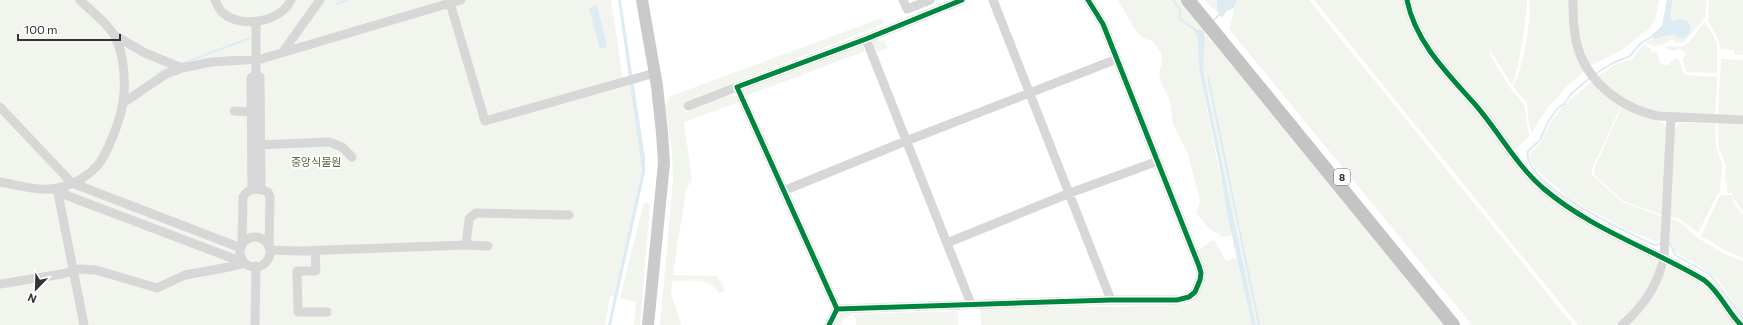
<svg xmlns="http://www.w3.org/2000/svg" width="1743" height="325" font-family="Commissioner,'Noto Sans KR',sans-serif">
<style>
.green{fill:#f1f5ed}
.water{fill:#ddebf3}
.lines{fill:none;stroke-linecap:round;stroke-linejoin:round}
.stream{stroke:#ddebf3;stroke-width:2}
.minor{stroke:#d7d7d7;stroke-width:9}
.major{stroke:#cacaca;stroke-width:12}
.highway{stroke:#c4c4c4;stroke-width:14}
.cycleway-casing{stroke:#fff;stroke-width:8}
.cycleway{stroke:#00873e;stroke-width:5}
.labels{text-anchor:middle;stroke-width:4;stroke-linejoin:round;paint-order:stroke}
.shield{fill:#fff;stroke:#707070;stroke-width:1}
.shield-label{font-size:10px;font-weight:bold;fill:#333}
.park-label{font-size:11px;fill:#56703f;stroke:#fff}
</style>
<rect width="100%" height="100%" fill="#fff"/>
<path class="green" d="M0,0H611L623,78L630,83L642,170L615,297L610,296L605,325H0Z
M1118,0H1180L1197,20V23L1203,30H1199L1196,33L1199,41V69L1232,236L1222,237C1218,232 1212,232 1209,228C1204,223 1204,220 1198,216L1196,212L1200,203L1198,192L1188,154L1173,124L1169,98L1161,83L1159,73L1162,63L1161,52L1152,41L1143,38L1136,31Z
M1205,0H1217V11L1211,7Z
M1237,0H1309L1573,325H1472L1229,29C1233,19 1233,10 1237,0Z
M1314,0H1404L1412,27L1541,190L1655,257L1658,265L1648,293L1630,313L1615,325H1578Z
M1410,0H1527C1528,12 1518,75 1512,85L1491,52L1489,53L1510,88L1524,104L1529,136L1514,151L1423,37Z
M1529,0H1570C1569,30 1570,45 1585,71L1564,89L1557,98L1550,104L1532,132L1529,124L1527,103L1513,87C1522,72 1532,18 1529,0Z
M1577,0H1659L1655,20L1649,29L1620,51L1590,66L1577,32Z
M1673,0H1707L1705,18L1683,43H1676L1672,39C1664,45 1658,48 1647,44V41L1674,34L1678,36L1690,24L1680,19L1673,21L1671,20L1670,13Z
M1709,0H1743V55H1734V50L1720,49L1718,39L1708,21Z
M882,18L884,24L685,102L682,107L686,112L729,95L735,96L739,100V102L684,122L692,180L686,190L673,275L716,276L723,285L724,292L719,293C709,277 689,281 672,281L671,293L681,325H660L673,180L672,151L665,106L671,96Z
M1705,22L1717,43V73L1686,72L1683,60L1685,55L1684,51L1678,49L1676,51L1664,48C1670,44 1677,48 1683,46C1693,42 1697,28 1705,22Z
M1204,35L1207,36L1237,71L1445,325H1256L1207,91L1203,68Z
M876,37L879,41L884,40L888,48L877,52L872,40Z
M859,43L863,46L865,51L746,96L744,92L746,88Z
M1644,44L1651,49V51L1658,53C1658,60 1660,65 1668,65L1675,58L1679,59L1684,75L1717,77L1715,116L1659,114L1617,96L1598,76L1616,64L1632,59Z
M1721,59L1743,60V116L1718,115Z
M1592,81L1608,98L1621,106L1592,169V175L1622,202L1663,217L1661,239L1657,242L1627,230L1570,199L1540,173L1532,165L1529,158L1531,152L1541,142L1551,122L1562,107Z
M1622,107L1663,123L1666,127L1663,215L1623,201L1594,174V169Z
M1682,122L1715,124L1716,148L1722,163L1720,193H1718L1698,233L1680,219L1670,217L1674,133L1675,128Z
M1718,124L1743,125V211L1733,198L1732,193H1727V183L1725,182L1726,165L1719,148Z
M1720,195H1731L1734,203L1743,215V258L1727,251L1701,236Z
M644,202L650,205L640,325H634L636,302L620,298Z
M1670,219C1683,221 1688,231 1698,238C1712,247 1727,256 1743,261V316L1718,280L1701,267L1675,252L1673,246L1670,241Z
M1214,240L1226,261L1237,258L1252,325H981L980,308L1163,306L1187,304L1193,303L1192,298L1204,281L1197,251L1211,241Z
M1670,266L1708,287L1737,325H1629L1646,307L1665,270Z
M958,311V325H856L855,314Z
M846,312H851V315L843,319L840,325H834L840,315Z"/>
<path class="water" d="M618,0H621L645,158V172L611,325H608L642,170Z
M1217,0H1237L1234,8L1227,11L1222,18L1217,11Z
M1667,0H1673L1670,13L1671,20L1673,21C1680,18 1687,19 1691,26L1689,33L1685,38H1680L1674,34L1654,39L1651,36L1662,26Z
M597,5L607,46V47L600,49L589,8Z
M1199,30H1203L1205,33L1203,68L1207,91L1256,325H1252L1228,218L1218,159L1199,69L1198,38L1194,31Z"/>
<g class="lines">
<path class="stream" d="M1173,0L1180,9V19L1197,31
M336,4L348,0
M1212,22L1220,14
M181,64L250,38
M158,73L170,67
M1595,74L1613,63L1630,56L1641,43L1653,36
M1208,77L1259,325
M1591,77L1571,94L1564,104L1558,108L1548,122L1540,140L1528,151C1520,184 1629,233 1654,245H1657L1662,242
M1667,243H1670L1675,255L1709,274L1716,282L1743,318"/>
<path class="minor" d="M215,0C217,4 219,10 223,13C242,29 281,22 291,0
M461,0L450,3L485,121L655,73
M903,0L907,9L930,0
M993,0L1111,300
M1407,0C1415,41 1446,72 1473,102C1498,130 1515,164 1544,189C1591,229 1652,249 1704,280C1720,292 1727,311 1741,325
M1573,0C1573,14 1573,27 1576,40C1584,80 1620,108 1658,116L1743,120
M256,22V74
M114,35L145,53L182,68
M866,39L971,304
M282,53L320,0
M123,103L166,74L182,68L211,62L261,59L450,3
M688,106L737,87
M0,107L72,183L241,248
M234,111L251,112
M257,145L329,142L342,147L352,157
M0,182C18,185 40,192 58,188C72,185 87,177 97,166C107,155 122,116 123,101C126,81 124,53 114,35C107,23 90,10 80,0
M57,188L84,325
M252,189L251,78L256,74L260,77L261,189
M783,191L906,141L1117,59
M240 252a15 15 0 1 1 30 0a15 15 0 1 1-30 0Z
M947,243L1070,193L1158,161
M242,245L243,197C249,187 259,188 268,192L270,197L269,247
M466,245L469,219L476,213L569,215
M270,250L300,251L466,245L488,246
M315,250L316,271H297L298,312H327
M0,284L62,274L80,269L96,270L157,288L185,275L229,267L245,263L68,196L57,188
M837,309L1111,300H1177L1189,297L1195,292L1200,280L1201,273L1199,266L1103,24L1088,0
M255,325L256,266
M829,325L837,309L737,87L866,39L962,0
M1622,325C1644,306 1657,286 1664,258L1671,117"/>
<path class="major" d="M642,0L657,86L662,133L664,163L648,325"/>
<path class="highway" d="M1188,0L1453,325"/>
<g class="cycleway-casing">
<path id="cycleway" d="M1407,0C1415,41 1446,72 1473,102C1498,130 1515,164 1544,189C1591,229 1652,249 1704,280C1720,292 1727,311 1741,325
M837,309L1111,300H1177L1189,297L1195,292L1200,280L1201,273L1199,266L1103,24L1088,0
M829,325L837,309L737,87L866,39L962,0"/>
</g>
<use href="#cycleway" class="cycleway"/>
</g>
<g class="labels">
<rect class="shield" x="1334" y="169" width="16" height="16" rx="3"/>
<g class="shield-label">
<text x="1342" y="181">8</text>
</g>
<g class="park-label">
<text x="316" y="166">중앙식물원</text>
</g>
</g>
<g transform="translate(36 289) rotate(203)" stroke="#ffffff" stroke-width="3" paint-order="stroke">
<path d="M0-3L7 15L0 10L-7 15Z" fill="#333333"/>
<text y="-6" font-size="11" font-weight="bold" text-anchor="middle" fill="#333333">N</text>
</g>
<path d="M18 34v6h102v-6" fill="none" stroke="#333333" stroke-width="2"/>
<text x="24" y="34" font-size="12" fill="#333333" stroke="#ffffff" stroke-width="3" paint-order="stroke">100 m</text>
</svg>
